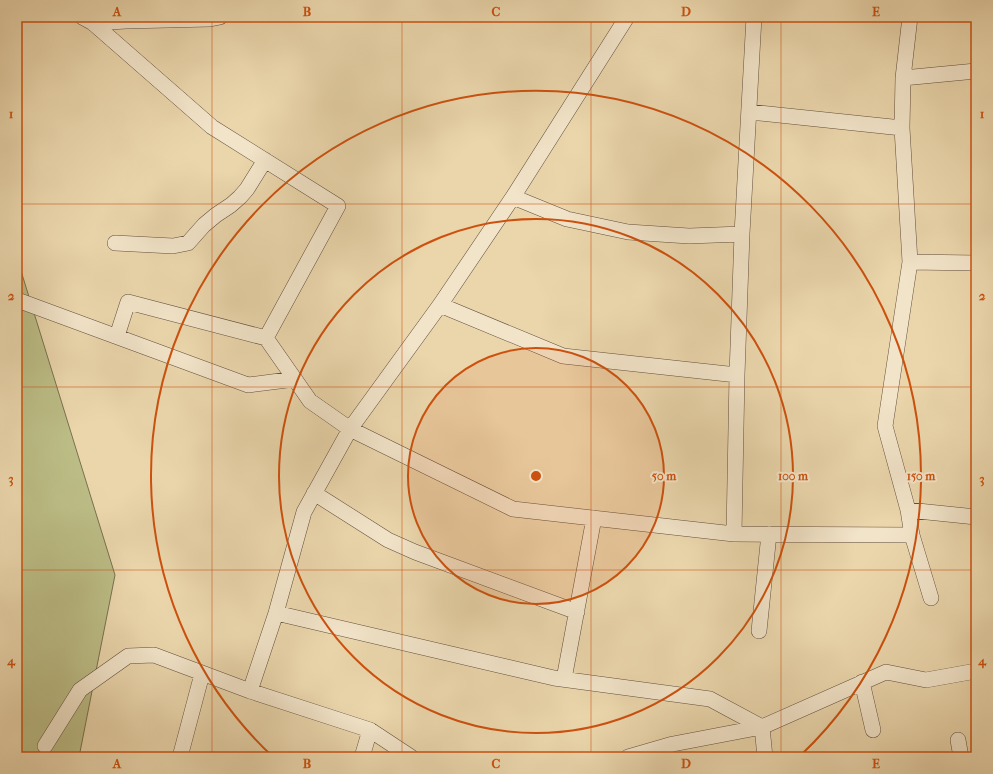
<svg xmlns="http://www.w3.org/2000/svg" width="993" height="774" font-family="'IM FELL French Canon',serif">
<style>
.green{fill:#bcbd86;stroke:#787050}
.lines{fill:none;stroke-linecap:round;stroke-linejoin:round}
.street-casing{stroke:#624f3e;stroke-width:16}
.street{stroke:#f2e4c9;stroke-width:15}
.grid{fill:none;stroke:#cd510e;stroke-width:1;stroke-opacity:0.55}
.ring{fill:none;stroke:#cd510e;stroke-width:2}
.centre{fill:#cd510e;stroke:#f2e4c9;stroke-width:2}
.ring-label{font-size:12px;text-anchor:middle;font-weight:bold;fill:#cd510e;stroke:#f2e4c9;stroke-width:4;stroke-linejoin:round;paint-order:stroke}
.neatline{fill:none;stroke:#cd510e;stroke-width:1.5}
.grid-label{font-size:13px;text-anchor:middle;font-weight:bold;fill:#cd510e}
</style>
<rect width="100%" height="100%" fill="#ebd6ac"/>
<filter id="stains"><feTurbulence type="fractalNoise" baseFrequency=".005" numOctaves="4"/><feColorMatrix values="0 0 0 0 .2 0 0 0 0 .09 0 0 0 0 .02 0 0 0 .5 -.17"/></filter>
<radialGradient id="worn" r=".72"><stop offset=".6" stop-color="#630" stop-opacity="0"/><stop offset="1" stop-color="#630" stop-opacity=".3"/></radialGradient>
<path class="green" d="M17,258L115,575L79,757H17Z"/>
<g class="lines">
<g class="street-casing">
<path id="street" d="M82,17L93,23L126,21L210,19L220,17
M910,17L903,78L902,128L910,262L885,426L908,510L912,535L931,598
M93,23L212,127L338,206L266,338L310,401L350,429L513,509L734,534L912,535
M903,78L976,71
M750,112L902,128
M513,197L567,219L628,232L689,236L742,234
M115,243L173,246L188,243L204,225L216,215L231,205L240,197L247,189L265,160
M910,262L976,263
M20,301L248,385L295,379
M440,305L563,356L737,375
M117,336L128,302L266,338
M314,493L388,540L415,552L577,612
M908,510L976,517
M734,534L737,375L742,234L754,17
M276,613L554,678L710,699L762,727L765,757
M759,631L769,534
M564,679L594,518
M862,682L873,730
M250,691L276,613L304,512L350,429L440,305L513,197L627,17
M958,740L961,757
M45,746L80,690L128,656L154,655L250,691L370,730L411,757
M180,757L202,674
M362,757L370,730
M628,757L673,744L762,727L886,672L926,680L976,671"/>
</g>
<use href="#street" class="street"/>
</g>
<path class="grid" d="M212,17V757M402,17V757M591,17V757M781,17V757M17,204H976M17,387H976M17,570H976"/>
<circle cx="536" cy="476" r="128" fill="#cd510e" fill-opacity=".12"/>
<g class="ring">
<circle cx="536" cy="476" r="128"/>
<circle cx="536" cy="476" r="257"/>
<path d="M271 755A385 385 0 1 1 801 755"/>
</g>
<circle cx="536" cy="476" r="6" class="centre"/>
<g class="ring-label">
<text x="664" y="480">50 m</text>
<text x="793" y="480">100 m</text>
<text x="921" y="480">150 m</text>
</g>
<rect width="993" height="774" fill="none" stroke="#ebd6ac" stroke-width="44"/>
<rect x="22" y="22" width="949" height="730" class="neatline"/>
<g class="grid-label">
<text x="117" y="16">A</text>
<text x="307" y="16">B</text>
<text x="496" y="16">C</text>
<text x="686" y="16">D</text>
<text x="876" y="16">E</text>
<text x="11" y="118">1</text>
<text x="982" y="118">1</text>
<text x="11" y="300">2</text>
<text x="982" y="300">2</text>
<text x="11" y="483">3</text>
<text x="982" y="483">3</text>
<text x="11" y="665">4</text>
<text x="982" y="665">4</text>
<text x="117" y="768">A</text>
<text x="307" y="768">B</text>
<text x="496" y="768">C</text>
<text x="686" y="768">D</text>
<text x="876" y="768">E</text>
</g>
<rect width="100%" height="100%" filter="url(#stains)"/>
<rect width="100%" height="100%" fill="url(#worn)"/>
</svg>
